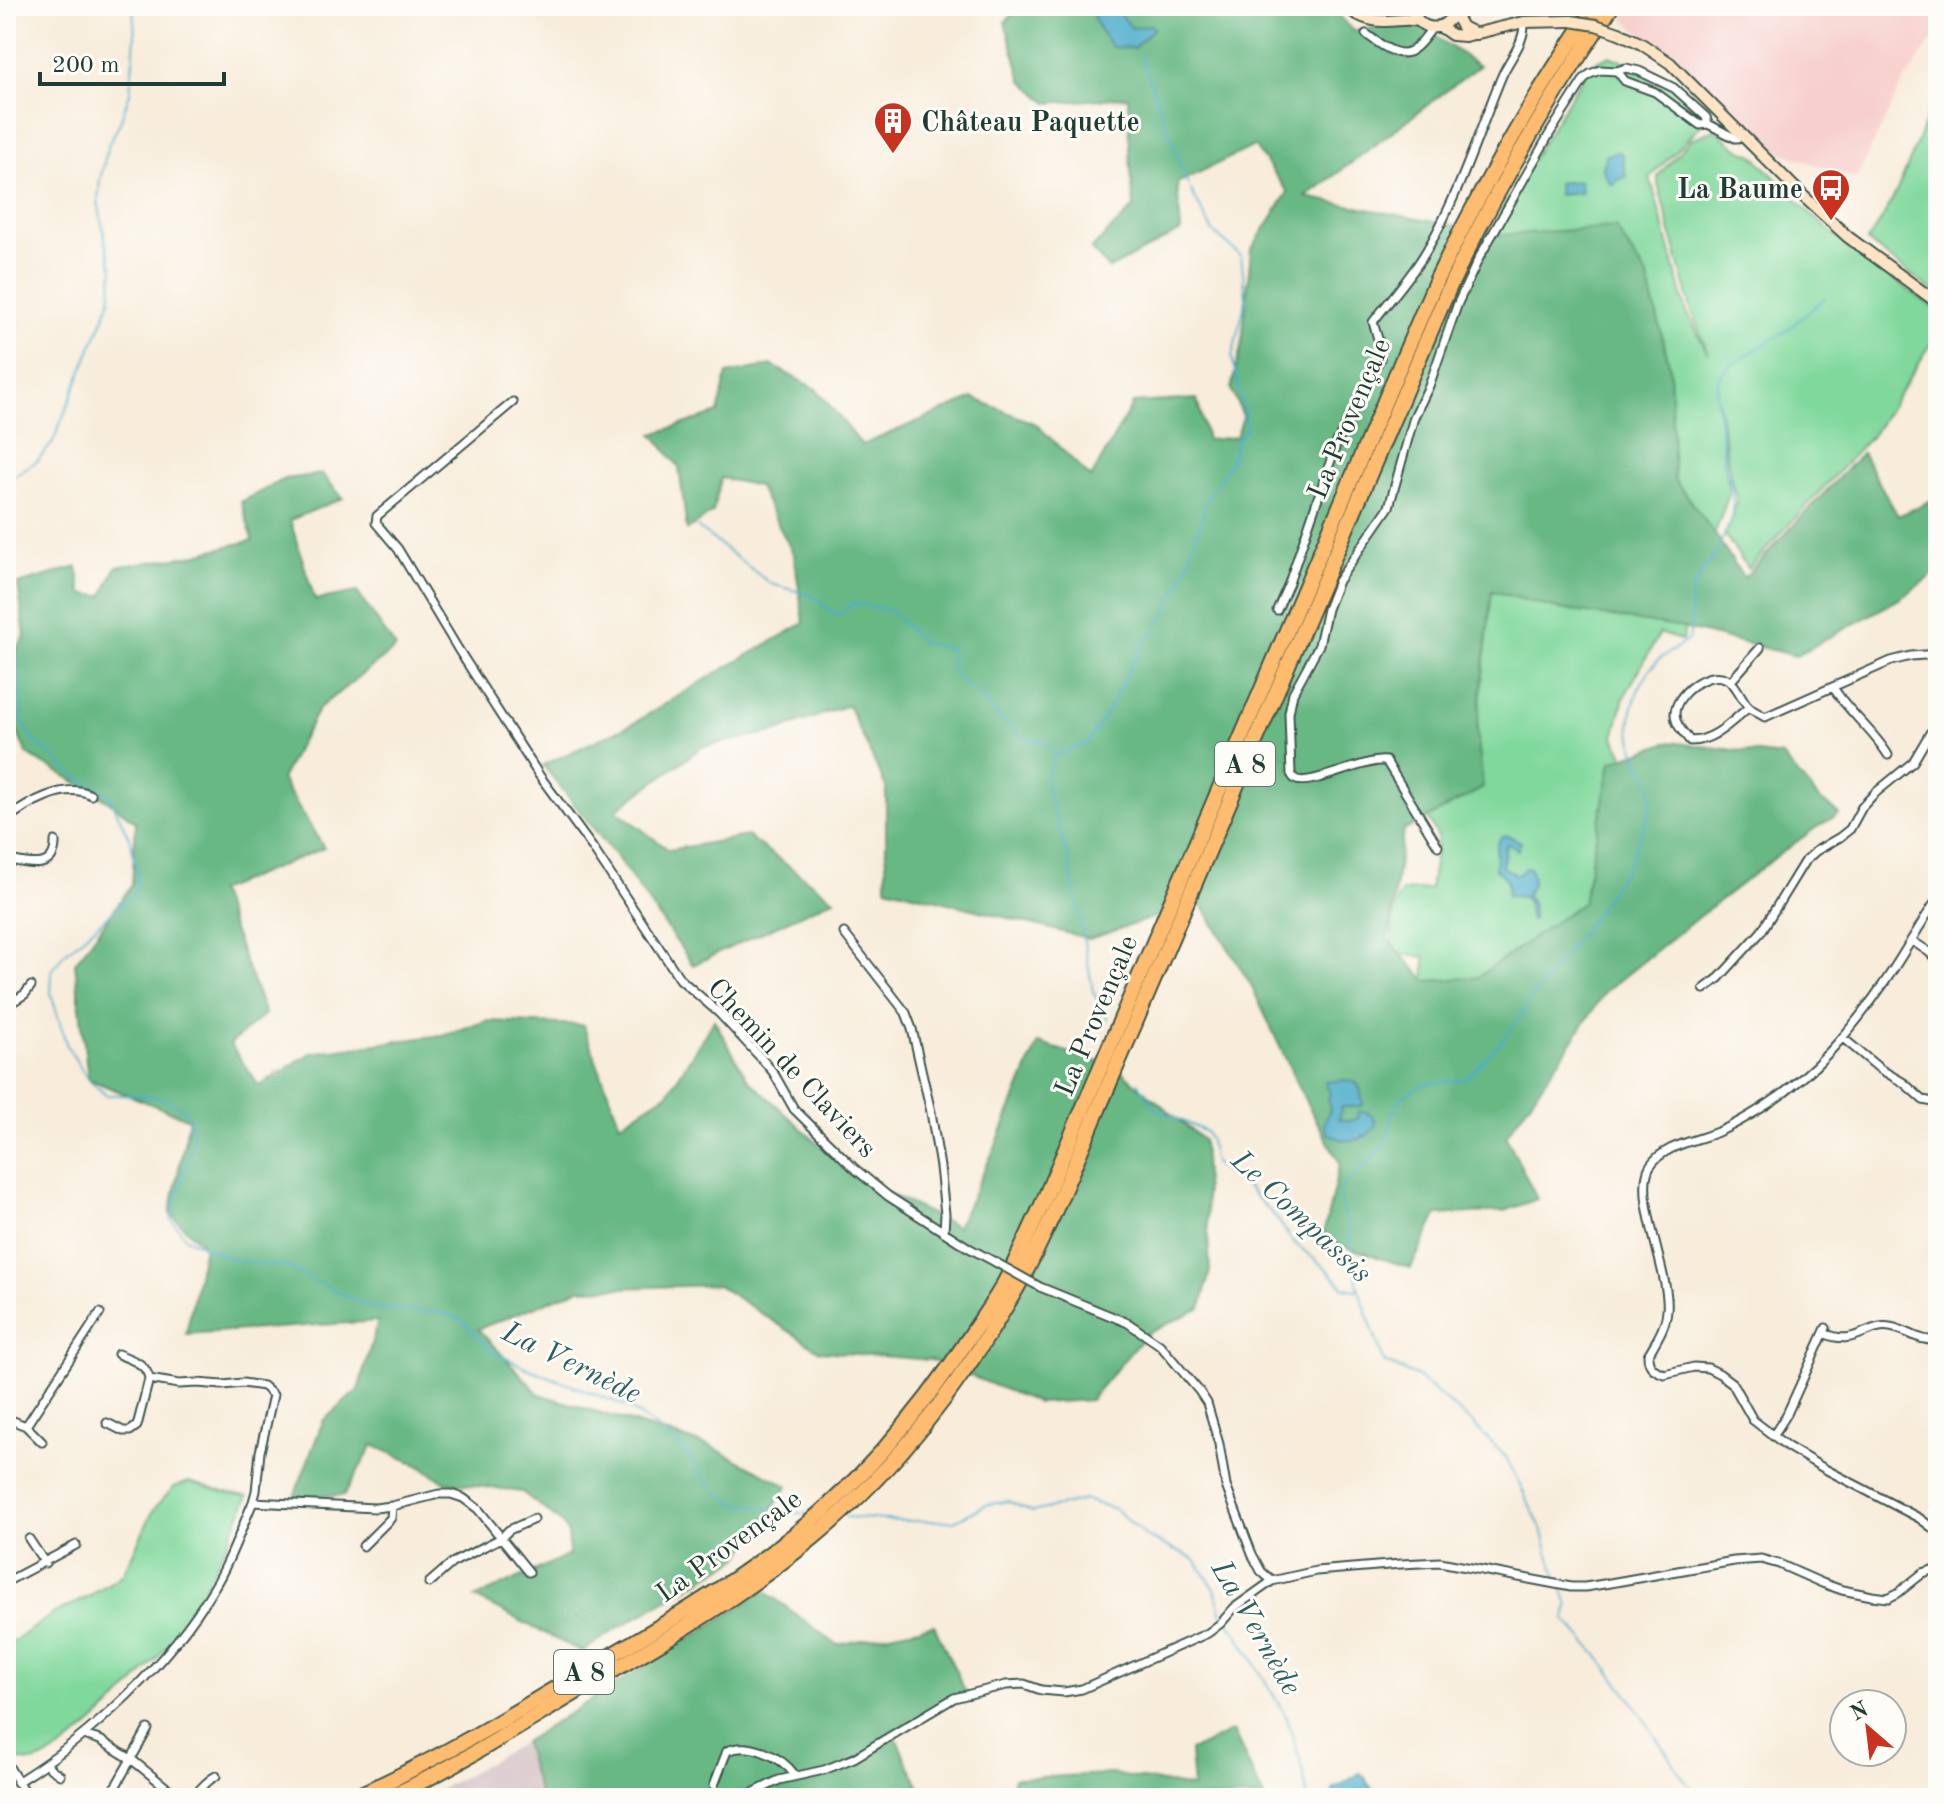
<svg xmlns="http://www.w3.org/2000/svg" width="1944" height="1804" font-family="'Old Standard TT',serif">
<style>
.built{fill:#f7d0cd}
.industrial{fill:#d2bec3}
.green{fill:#80d89c;stroke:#508a68;stroke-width:2}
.forest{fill:#68b884;stroke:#447a5c;stroke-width:2}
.water{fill:#4cadcb;stroke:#367580;stroke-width:2}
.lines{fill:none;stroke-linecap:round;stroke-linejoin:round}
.stream{stroke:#4cadcb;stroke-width:2}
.minor-casing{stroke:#40574d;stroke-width:11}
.secondary-casing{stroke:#40574d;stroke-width:14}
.motorway-casing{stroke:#40574d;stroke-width:18}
.minor{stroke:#fff;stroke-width:7}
.secondary{stroke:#fee4c5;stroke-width:10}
.motorway{stroke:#fdbc6f;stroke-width:14}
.minor-bridge-casing{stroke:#40574d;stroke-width:11;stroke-linecap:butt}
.secondary-bridge-casing{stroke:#40574d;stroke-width:14;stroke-linecap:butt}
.minor-bridge{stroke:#fff;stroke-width:7}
.secondary-bridge{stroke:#fee4c5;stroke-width:10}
.labels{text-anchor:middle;stroke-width:6;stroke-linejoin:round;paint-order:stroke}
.shield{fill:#fdfcf7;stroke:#62766e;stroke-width:2}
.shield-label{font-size:26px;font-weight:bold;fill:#1f3d34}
.poi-label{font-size:28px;font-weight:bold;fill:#1f3d34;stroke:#fdfcf7;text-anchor:start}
.street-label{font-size:28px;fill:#1f3d34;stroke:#fdfcf7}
.water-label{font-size:30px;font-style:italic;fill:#2c5f61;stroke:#fdfcf7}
</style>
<rect width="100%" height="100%" fill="#fdfcf7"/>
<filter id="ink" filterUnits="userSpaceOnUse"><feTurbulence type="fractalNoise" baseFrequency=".0125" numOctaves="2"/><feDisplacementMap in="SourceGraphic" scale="16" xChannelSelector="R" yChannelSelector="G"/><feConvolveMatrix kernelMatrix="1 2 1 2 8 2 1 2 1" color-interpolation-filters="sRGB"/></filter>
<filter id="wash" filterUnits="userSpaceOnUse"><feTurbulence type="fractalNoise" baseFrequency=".006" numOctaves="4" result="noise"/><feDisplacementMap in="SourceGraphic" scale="32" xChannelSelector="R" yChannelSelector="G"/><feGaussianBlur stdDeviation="1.8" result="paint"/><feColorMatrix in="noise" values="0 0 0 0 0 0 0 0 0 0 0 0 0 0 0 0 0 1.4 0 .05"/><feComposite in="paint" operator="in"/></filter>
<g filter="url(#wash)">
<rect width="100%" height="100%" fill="#f8ecda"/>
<path class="built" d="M1634,6H1938V32L1903,83L1856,179L1777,151L1623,18Z"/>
<path class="industrial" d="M524,1742L540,1798H425Z"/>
<path class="green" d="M1609,56L1660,75L1711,115L1650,177L1686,310L1708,354L1691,309L1658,184V176L1691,139L1714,130L1741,150L1752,154C1778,180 1804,210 1832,233C1866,261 1903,285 1938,311V333L1874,433L1748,569L1725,535L1737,502L1730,475L1718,400L1729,494L1694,591L1682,641L1660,633L1624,697L1614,737L1645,799L1518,1015L1424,1002L1425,957L1393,953C1391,934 1391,906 1403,891L1430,889L1438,837L1396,758L1462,299L1504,205L1587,70L1598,60Z
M1938,88V295L1867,241C1898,202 1919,135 1938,88Z
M189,1482L224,1492L248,1496C229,1541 208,1586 181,1628C160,1660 72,1753 36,1761C29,1763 19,1760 12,1757L6,1744V1646L56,1612L88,1597L123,1574L154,1509L174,1487Z"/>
<path class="forest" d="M1021,6H1331L1353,31L1414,22L1479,66L1306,197L1501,235L1615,227L1648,278L1670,368L1674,479L1717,537L1744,578L1862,453L1898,516L1938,497V571L1901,598L1796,656L1683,628L1554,608L1492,591L1477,730L1483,788L1403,831L1388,940L1426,981L1478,977L1583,902L1611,762L1669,742L1782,756L1819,799L1839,814L1814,829L1776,857L1707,910L1605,992L1565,1052L1506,1136L1537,1199L1505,1211L1437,1215L1411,1268L1322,1239L1340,1163L1305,1100L1251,985L1200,902L1090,939L886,887V787L848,705L774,732L702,747L616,810L669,850L747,836L834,899L693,965L621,863L543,765L634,723L713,675L804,623L794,555L758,486L721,478L713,512L687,530L679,467L653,434L718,413L727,374L771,365L816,389L862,445L973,398L1036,424L1091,478L1133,403L1197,399L1207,440L1236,437L1243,417L1231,389L1242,343L1251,250L1288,192L1254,146L1177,183L1181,231L1109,269L1091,249L1134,207L1131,174L1128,97L1048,103L1022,80L1005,22Z
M322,474L343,498L290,520L315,600L357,592L396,648L319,708L281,779L324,848L218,891L265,1014L230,1044L259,1086L311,1053L442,1035L487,1021L583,1025L620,1124L668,1093L714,1020L747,1078L853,1176L957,1227L994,1150L1038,1043L1116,1067L1203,1140L1210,1271L1201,1308L1146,1334L1090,1400L1038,1403L931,1360L820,1351L717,1285L579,1289L478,1329L539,1394L712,1447L788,1486L739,1558L618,1628L582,1652L475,1598L569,1555L568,1534L562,1523L522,1492L445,1482L418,1465L373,1445L344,1495L294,1497L323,1421L358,1390L378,1321L186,1334L204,1246L170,1214L189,1119L88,1079L75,963L132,885L136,822L107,800L27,754L6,708V667L25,636L18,584L77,567L82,594L103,596L116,567L189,556L253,540L241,502L284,479Z
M765,1591L837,1645L934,1625L966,1693L894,1734L924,1798H540L524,1742Z
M1233,1731L1264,1798H1009L1014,1778L1111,1774L1193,1787L1190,1751Z"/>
<path class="water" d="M1089,6H1113L1132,28L1151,25L1154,28L1134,48L1112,47L1098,27Z
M1619,152L1622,154L1626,177L1617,180L1615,183L1611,184L1603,170L1605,155Z
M1580,181L1581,193L1559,195L1558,183Z
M1507,835L1521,842L1518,850L1508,844L1506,845L1502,867L1518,875L1525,868H1529C1536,878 1532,886 1526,895L1533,905V920L1530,919L1529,905L1524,897L1507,896C1508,884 1508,875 1495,870L1497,844L1501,837Z
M1344,1080L1355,1082L1360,1088L1363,1105L1358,1107H1341L1339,1119L1352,1121L1358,1118L1359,1112H1367L1374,1118L1376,1126C1363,1144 1345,1144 1327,1133L1324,1123L1330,1110L1328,1101L1330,1093L1325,1082Z
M1360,1773L1364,1776L1377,1798H1333V1790Z"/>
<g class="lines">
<path class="stream" d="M1141,56L1188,185
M6,481L37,461L52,444L110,302L113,270L105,239L98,202L100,179L109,143L119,125L130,93L135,37L133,6
M697,527L771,584L811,595L837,615L854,603L889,610L923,643L951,649L950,670L1023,738L1044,742L1054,755
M6,572L21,689L22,719L34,740L76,777L109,795L131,842L138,877L136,891L63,955L52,971L51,994L67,1046L87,1078L106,1095C137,1095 164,1093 189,1114L193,1139L171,1219L186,1238L236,1261L284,1266L372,1308L444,1313L462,1320L493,1352L527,1368L626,1406L677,1442L713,1489L733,1503L807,1514
M1108,1020L1093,991L1070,865L1045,781L1055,756L1088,743L1114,700L1140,649L1164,616L1190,563L1192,548L1203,516L1205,502L1231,461L1236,442L1247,427L1232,357L1246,299L1241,256L1213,232L1191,190
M1138,1082L1155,1108L1206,1132L1210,1140L1214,1163L1230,1176L1244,1184L1278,1220L1292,1241L1327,1269L1344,1288L1357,1290
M845,1517L899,1521H954L986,1505L1008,1501L1032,1512L1085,1500L1115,1509L1147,1537L1195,1560L1215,1589L1222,1615
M1558,1581L1548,1552L1543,1532L1506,1457L1472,1423L1418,1377L1384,1362L1359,1290L1356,1278V1262L1350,1243V1229L1344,1213L1340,1191L1346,1183L1370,1162L1381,1150L1387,1137L1392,1115L1400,1099L1421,1085L1466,1079L1507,1035L1526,1007L1590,922L1628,865L1649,814L1651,794V786L1634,750L1630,725L1632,710L1638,690L1649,671L1658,660L1688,640L1691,630L1690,602L1693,588L1703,570L1713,559L1731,521L1733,503L1731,486L1725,467L1716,393L1719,378L1731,365L1786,331L1825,298
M1563,1590L1568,1606L1565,1619L1596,1654L1626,1692L1688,1785L1705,1798
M1226,1620L1237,1633L1287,1718L1300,1760L1308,1798"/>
</g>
</g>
<g filter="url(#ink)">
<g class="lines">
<g class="minor-casing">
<path id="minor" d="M1366,34C1379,43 1400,62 1415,48C1422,43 1427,34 1433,27
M1617,71L1625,81L1655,92L1700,125L1708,124L1735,138H1738L1742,134
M513,402L377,516L376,523L398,549L458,649L539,775L592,847L680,979L719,1013L761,1058L773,1072L794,1109L854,1168L888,1196L969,1248L995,1262
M1277,610L1289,583L1337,442L1380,359L1381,349L1373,322C1392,297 1413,275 1428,248C1459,195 1478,134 1501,78C1509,58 1525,44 1524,22
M1731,681L1760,648
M1833,687C1848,712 1873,730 1888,755
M1749,707C1731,722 1714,741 1690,741C1684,733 1675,725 1675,714C1675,694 1707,670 1725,678C1737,683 1740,698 1749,707C1753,711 1760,714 1765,717L1891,661L1911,656L1938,654
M6,820C26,804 65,781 91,795
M1438,846L1386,761C1365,758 1308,788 1295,779C1293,778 1292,775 1291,774L1289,713L1293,693L1319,645L1327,609L1338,581L1389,507L1414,417L1429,386L1458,303L1479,258L1550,133L1585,78L1590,74L1600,70L1617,71L1626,68L1639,71L1674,88L1706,117L1708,124
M6,859C26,863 56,873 55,841
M1938,898C1918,927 1902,958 1882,986C1850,1032 1815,1073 1768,1104C1752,1114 1737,1124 1720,1131C1698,1141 1664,1144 1650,1166C1633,1195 1671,1277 1667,1310C1666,1327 1656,1341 1648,1355C1648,1367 1654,1370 1664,1374L1694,1367L1708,1368L1720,1374L1732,1383L1753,1420L1788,1447L1825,1469L1919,1518L1938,1532
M844,933L906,1013L912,1029L931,1112L940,1167L945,1214L944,1232
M1911,940L1929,952L1938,961
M1704,989L1719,978L1761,932L1804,862L1816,851L1840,837L1850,829L1862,807L1874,794L1913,762L1930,733L1938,726
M6,1006L25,994L31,986
M1843,1038L1880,1069L1904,1083L1923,1100L1938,1103
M1040,1287L1128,1323L1160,1345L1199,1391L1207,1403L1219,1444L1226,1486L1252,1554L1261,1571L1272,1581
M1824,1333C1855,1348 1867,1323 1890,1327C1906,1329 1922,1344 1938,1339
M118,1354C131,1360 147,1363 149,1379
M6,1418L26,1426L42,1442
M26,1426L100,1313
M1773,1436L1787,1414L1826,1328
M253,1502L375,1508L392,1506L439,1494H451L463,1498L478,1509L529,1572
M29,1539L45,1563
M363,1546L391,1518L392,1506
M6,1582L76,1545
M429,1583L452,1563L501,1538L509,1530L534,1519
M83,1735L100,1740L131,1759L167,1788L187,1798
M6,1762L28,1798
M47,1764L51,1769L60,1775
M17,1782C93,1735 170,1662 215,1586C231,1560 241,1529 253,1502L256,1491L260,1452L273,1395L263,1386L243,1383L223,1385L197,1383L179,1384L149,1379L137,1426L130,1431H123L107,1423
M714,1785L727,1751C749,1741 781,1756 795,1775
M6,1790L13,1798
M114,1790L124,1798
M109,1798L148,1729
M190,1798C200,1792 205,1781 216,1776
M743,1798L779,1780L824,1770L854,1758L954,1698L1006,1685L1024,1684L1041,1690L1064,1692L1082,1689L1208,1633L1221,1623L1234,1608L1272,1581L1316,1571L1401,1564L1440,1562L1571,1587H1585L1610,1583L1734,1561L1761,1559L1779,1564L1822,1583L1842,1590L1872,1596L1888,1598L1898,1593L1923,1573L1938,1568"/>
</g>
<g class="secondary-casing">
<path id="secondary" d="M1344,6C1356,15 1371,22 1386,21C1398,21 1407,18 1418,21
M1412,6C1417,35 1449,34 1456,6
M1454,13L1462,27L1476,34
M1439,26L1452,35L1465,36L1524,22L1571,21
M1619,33L1640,43L1670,63L1802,195L1848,237L1938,303"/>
</g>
<g class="motorway-casing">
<path id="motorway" d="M352,1798C434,1762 510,1716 586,1670C651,1632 716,1595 776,1549C854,1491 918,1416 971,1335C981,1319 992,1305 1001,1289C1016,1263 1028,1234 1041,1207L1436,281C1483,185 1534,93 1596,6
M387,1798C455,1768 519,1726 583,1688C652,1648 720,1609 783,1561C878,1491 953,1397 1012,1296C1028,1270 1040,1242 1053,1215L1449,288C1496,189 1551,96 1612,6"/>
</g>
<use href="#minor" class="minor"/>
<use href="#secondary" class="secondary"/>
<use href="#motorway" class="motorway"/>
<g class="minor-bridge-casing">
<path id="minor-bridge" d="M995,1262L1040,1287"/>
</g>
<g class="secondary-bridge-casing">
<path id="secondary-bridge" d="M1571,21L1596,25L1619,33"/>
</g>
<use href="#minor-bridge" class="minor-bridge"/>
<use href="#secondary-bridge" class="secondary-bridge"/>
</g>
</g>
<defs>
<g id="building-pin" transform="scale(2)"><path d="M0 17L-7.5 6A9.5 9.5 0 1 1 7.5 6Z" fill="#c8321e" stroke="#fdfcf7"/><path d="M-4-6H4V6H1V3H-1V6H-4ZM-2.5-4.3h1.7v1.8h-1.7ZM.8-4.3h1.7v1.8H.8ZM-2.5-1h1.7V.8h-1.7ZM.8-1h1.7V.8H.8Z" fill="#fff"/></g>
<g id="bus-pin" transform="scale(2)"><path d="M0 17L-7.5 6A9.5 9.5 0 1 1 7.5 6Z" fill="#c8321e" stroke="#fdfcf7"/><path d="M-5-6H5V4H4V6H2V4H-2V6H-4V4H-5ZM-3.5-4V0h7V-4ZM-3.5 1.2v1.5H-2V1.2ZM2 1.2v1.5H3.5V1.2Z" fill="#fff"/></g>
</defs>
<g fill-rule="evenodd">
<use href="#building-pin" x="893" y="121"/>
<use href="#bus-pin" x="1831" y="188"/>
</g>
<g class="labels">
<g class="shield">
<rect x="1215" y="742" width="60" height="44" rx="6"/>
<rect x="554" y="1650" width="60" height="44" rx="6"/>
</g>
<g class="shield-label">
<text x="1245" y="773">A 8</text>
<text x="584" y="1681">A 8</text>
</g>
<g class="poi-label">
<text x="921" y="131">Château Paquette</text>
<text x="1803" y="198" text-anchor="end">La Baume</text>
</g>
<g class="street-label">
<text transform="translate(1348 418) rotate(-67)" y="10">La Provençale</text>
<text transform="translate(1095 1015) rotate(-67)" y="10">La Provençale</text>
<text transform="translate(793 1067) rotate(47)" y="10">Chemin de Claviers</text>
<text transform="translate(728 1545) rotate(-36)" y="10">La Provençale</text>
</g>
<g class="water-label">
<text transform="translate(1302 1216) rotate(43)" y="10">Le Compassis</text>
<text transform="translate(572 1362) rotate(26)" y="10">La Vernède</text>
<text transform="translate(1257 1627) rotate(60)" y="10">La Vernède</text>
</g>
</g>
<rect width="1944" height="1804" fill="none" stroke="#fdfcf7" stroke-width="32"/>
<g transform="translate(1868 1728) rotate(332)"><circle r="38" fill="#fdfcf7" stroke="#a4b0a9" stroke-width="2"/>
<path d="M0-6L14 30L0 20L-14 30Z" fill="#c8321e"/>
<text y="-12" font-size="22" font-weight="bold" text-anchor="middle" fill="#1f3d34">N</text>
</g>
<path d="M40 72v12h184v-12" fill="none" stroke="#1f3d34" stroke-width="4"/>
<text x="52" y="72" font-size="24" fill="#1f3d34" stroke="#fdfcf7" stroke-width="6" paint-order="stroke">200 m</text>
</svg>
